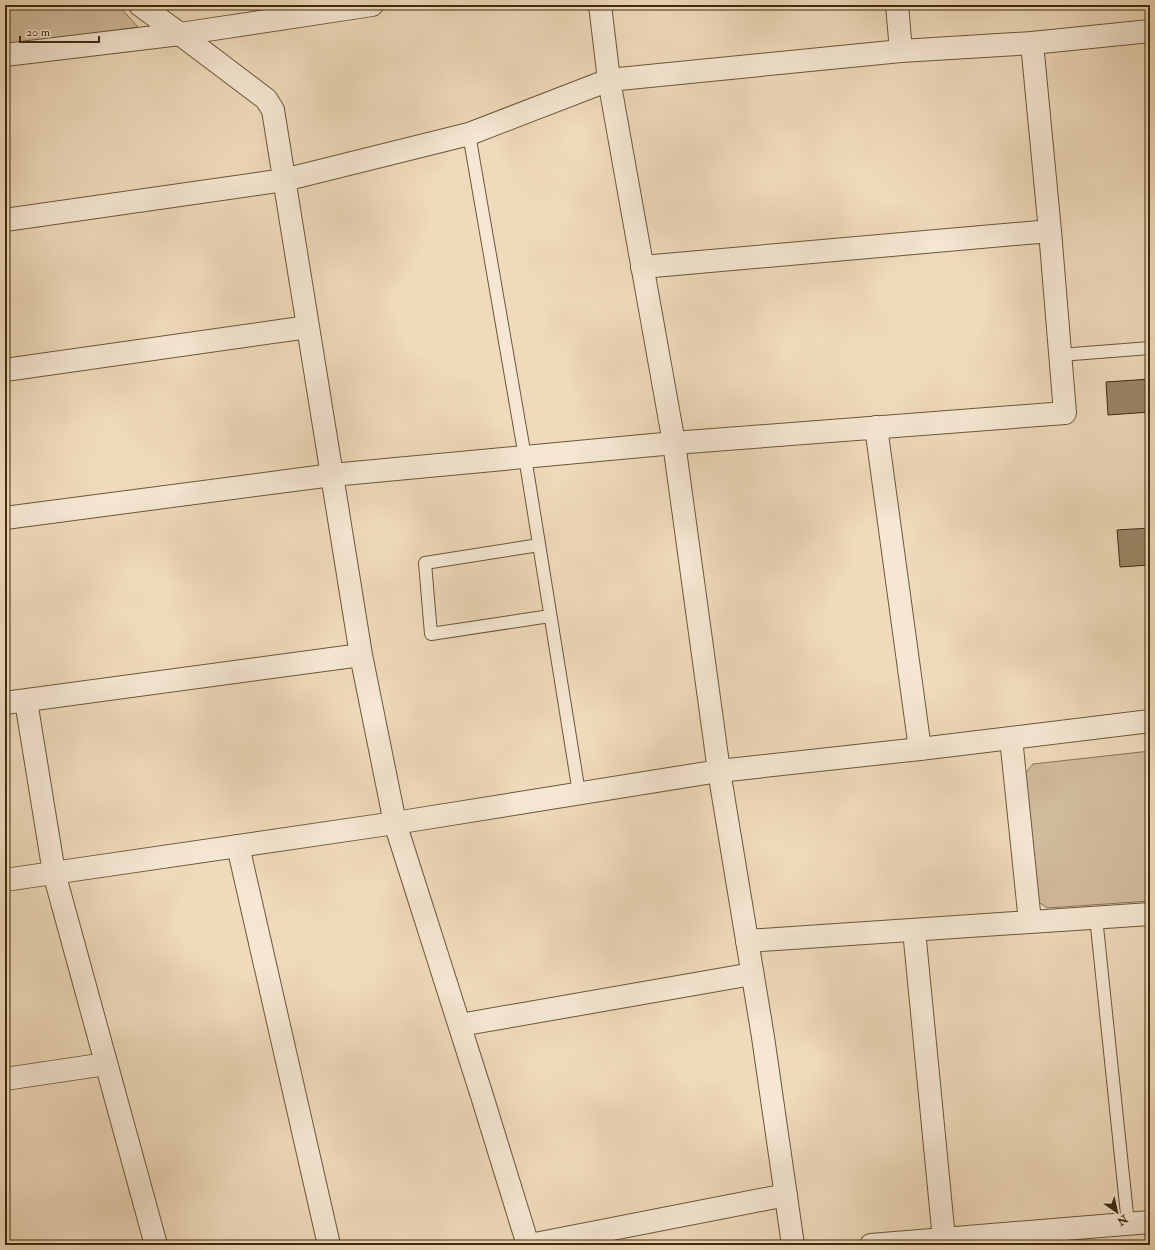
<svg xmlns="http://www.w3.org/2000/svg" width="1155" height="1250" font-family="'IM FELL Double Pica',serif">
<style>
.green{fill:#d1bc9d;stroke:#887455}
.building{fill:#9b8667;stroke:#402b0d}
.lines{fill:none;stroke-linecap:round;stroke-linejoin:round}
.service-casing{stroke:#6c5738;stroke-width:14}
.minor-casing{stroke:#6c5738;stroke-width:24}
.tertiary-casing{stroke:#6c5738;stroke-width:24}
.service{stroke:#f5e7d3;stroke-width:12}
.minor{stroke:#f5e7d3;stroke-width:22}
.tertiary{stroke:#f5e7d3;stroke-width:22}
</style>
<rect width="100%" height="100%" fill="#efdabb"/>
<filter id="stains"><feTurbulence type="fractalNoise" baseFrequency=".005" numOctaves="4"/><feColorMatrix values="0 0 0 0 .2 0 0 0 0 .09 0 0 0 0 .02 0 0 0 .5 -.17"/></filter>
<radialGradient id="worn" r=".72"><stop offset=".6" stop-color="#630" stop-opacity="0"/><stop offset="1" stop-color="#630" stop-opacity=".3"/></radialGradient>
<path class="green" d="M5,5H118L138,27L5,45Z
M1150,751V901L1047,908L1037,901L1024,775L1033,764Z"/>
<path class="building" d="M1150,379V412L1108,415L1106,382Z
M1150,528V565L1120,567L1117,530Z"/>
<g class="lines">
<g class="service-casing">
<path id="service" d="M469,134L525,457L579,793
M1060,355L1150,348
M539,545L425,563L431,634L550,616
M1096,917L1128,1224"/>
</g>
<g class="minor-casing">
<path id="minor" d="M140,5L180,34L266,99L273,110L361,655L395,823L482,1096L528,1245
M897,5L901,51
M5,55L180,34L372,5
M5,220L284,180L469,134L609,80
M642,267L1050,231
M5,370L308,327
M876,427L920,749
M5,518L332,475L674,443L1065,413L1050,231L1032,43
M26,701L54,873L156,1245
M5,703L361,655
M1011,738L1030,922
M238,846L329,1245
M914,930L944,1239
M747,941L1150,914
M460,1025L752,974
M5,1079L106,1064
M530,1245L786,1195
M871,1245L1150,1222"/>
</g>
<g class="tertiary-casing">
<path id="tertiary" d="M600,5L609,80L674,443L719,771L763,1037L793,1245
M609,80L901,51L1032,43L1150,31
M5,880L395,823L719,771L920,749L1150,721"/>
</g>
<use href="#service" class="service"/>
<use href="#minor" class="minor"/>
<use href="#tertiary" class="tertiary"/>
</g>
<rect width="1155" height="1250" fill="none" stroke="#efdabb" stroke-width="20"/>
<rect x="6" y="6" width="1143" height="1238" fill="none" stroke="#402b0d" stroke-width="2"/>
<rect x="10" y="10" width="1135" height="1230" fill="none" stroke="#402b0d"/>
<g transform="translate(1117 1212) rotate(146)" stroke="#f5e7d3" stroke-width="3" paint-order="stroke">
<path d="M0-3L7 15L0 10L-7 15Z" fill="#402b0d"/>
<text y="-6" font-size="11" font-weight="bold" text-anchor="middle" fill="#402b0d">N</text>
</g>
<path d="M20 36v6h79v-6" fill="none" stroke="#402b0d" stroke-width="2"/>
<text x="26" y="36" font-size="12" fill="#402b0d" stroke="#f5e7d3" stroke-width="3" paint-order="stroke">20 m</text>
<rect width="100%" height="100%" filter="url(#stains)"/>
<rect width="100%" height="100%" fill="url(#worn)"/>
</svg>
